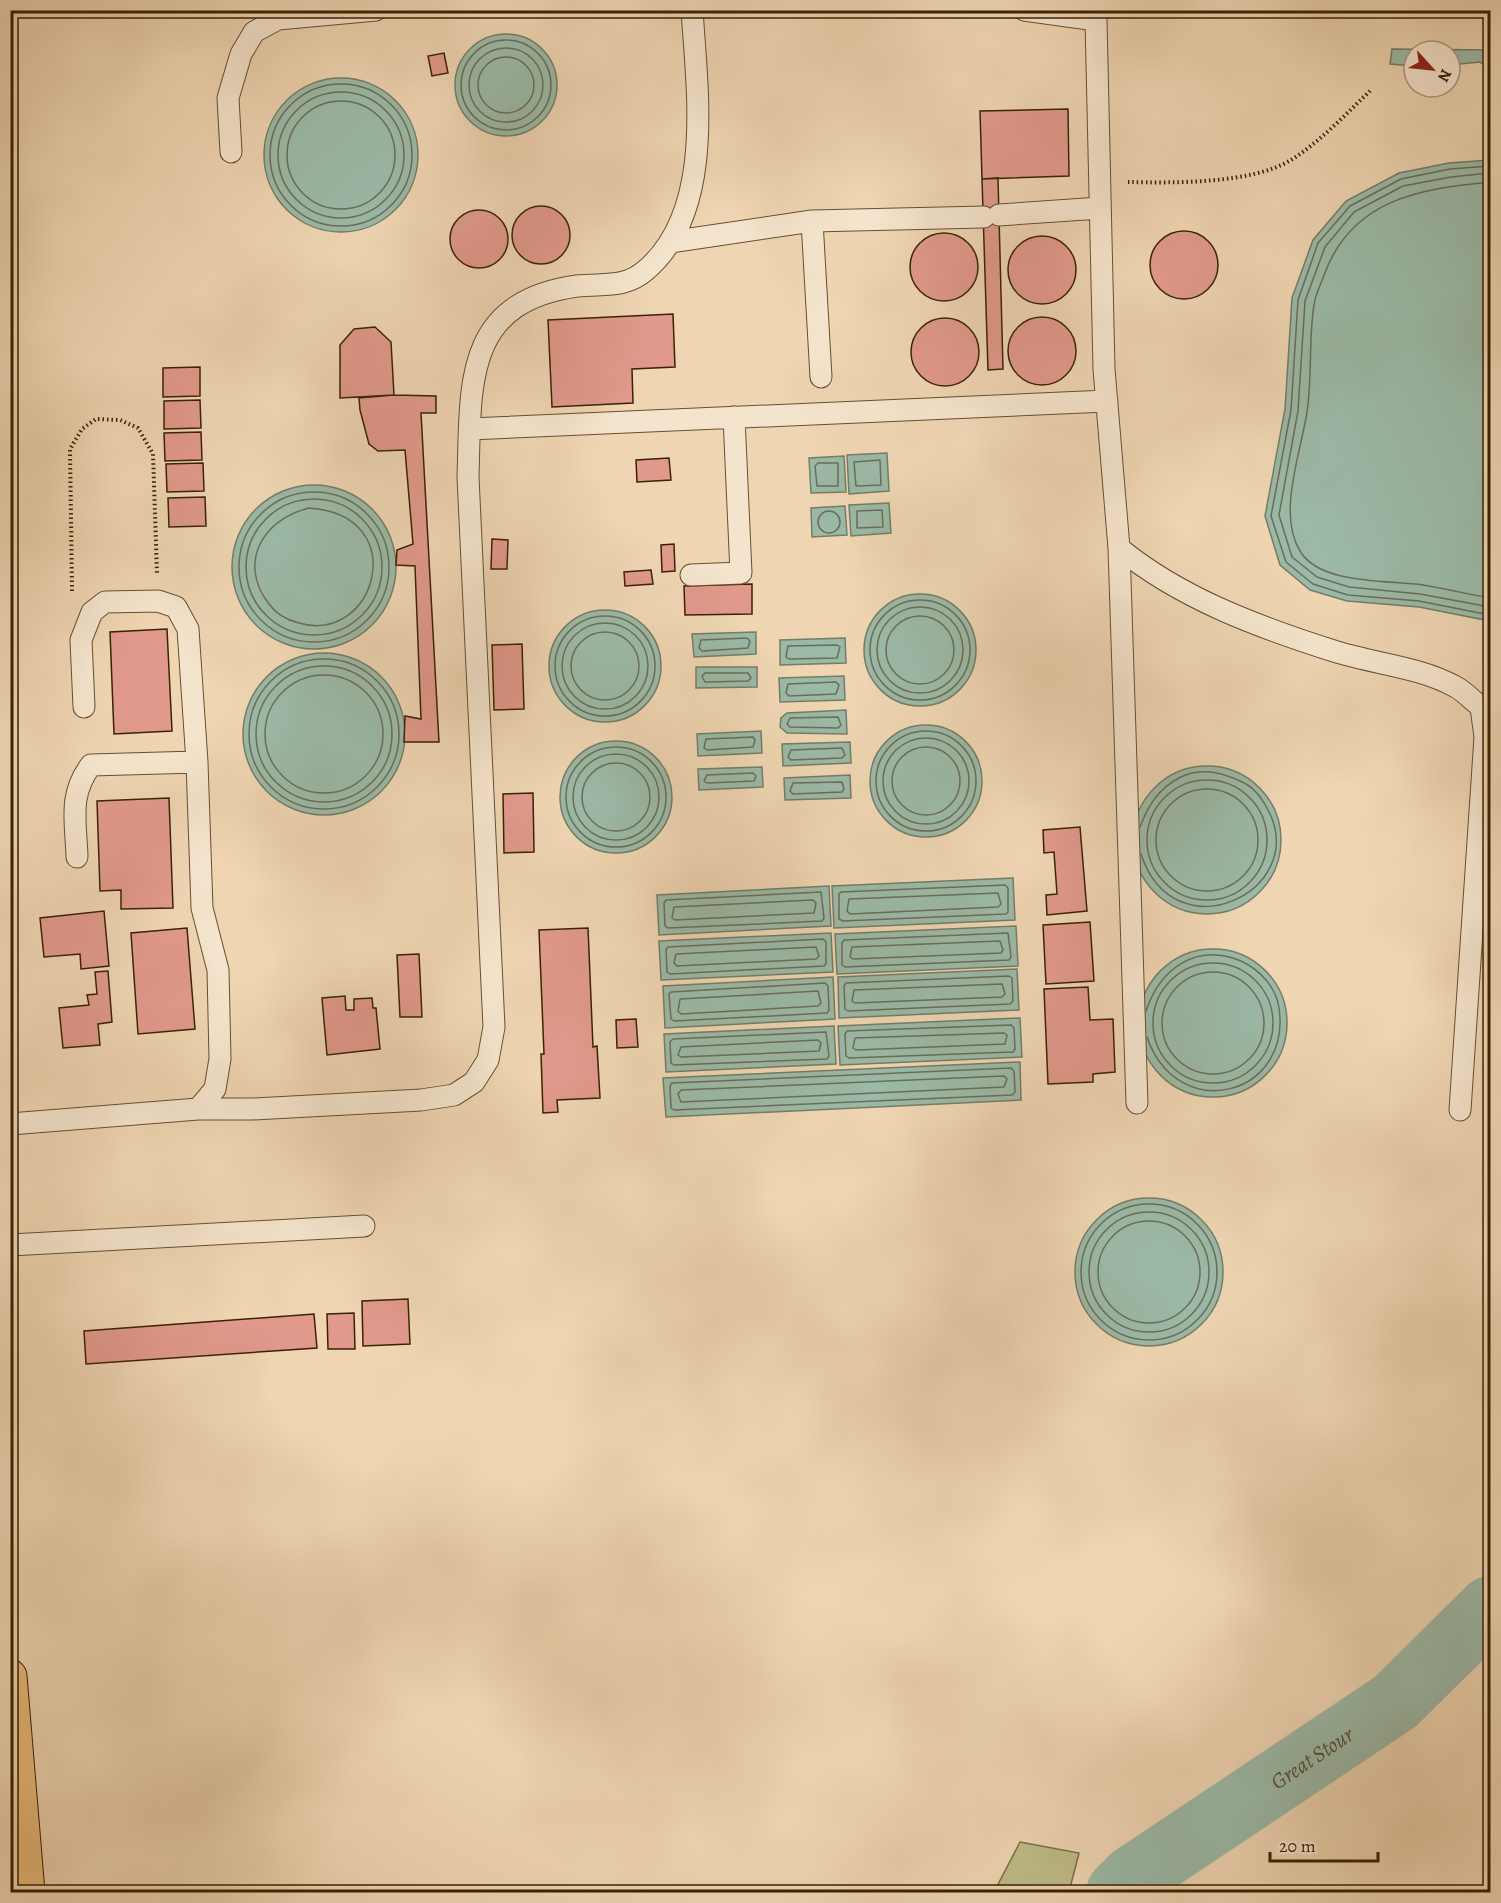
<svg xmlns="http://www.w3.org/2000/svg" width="1501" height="1903" font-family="Alegreya,serif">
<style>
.green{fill:#bebc89;stroke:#7c6f47;stroke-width:1.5}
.water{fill:#9bb9a7;stroke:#747d66;stroke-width:1.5}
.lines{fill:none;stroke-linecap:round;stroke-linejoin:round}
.shore{stroke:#6a6e56;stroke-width:1.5}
.river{stroke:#9bb9a7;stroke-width:64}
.building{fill:#e1998b;stroke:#392205;stroke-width:1.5}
.lane-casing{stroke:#664f30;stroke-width:23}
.highway-casing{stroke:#392205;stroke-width:35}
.path{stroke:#392205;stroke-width:4;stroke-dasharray:1.5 3;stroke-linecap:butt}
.lane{stroke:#f5e4cd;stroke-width:21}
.highway{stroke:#e8ba79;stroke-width:33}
.labels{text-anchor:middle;stroke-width:4.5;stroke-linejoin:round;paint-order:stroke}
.water-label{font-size:22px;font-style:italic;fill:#564f36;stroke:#f5e4cd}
</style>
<rect width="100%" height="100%" fill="#efd5b2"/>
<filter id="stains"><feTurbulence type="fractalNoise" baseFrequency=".00333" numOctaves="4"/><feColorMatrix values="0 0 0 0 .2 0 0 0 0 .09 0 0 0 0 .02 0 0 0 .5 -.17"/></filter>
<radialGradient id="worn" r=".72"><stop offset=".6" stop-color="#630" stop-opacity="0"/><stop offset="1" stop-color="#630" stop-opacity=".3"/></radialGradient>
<path class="green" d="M1020,1842L1079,1853L1069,1892H994Z"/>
<path class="water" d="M455 85a51 51 0 1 1 102 0a51 51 0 1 1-102 0Z
M1392,49L1490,50V68L1480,62L1450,65V51H1414V66L1390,64Z
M264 155a77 77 0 1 1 154 0a77 77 0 1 1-154 0Z
M1490,160V621L1419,607L1347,601L1310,590L1280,565L1265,516L1285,409L1292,298L1313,240L1346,201L1399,173L1449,163Z
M887,453L889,491L849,494L847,455Z
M844,456L846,492L811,493L809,458Z
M232 567a82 82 0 1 1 164 0a82 82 0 1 1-164 0Z
M889,503L891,533L851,536L849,505Z
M845,506L847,535L812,537L811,508Z
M864 650a56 56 0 1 1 112 0a56 56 0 1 1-112 0Z
M549 666a56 56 0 1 1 112 0a56 56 0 1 1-112 0Z
M756,632V654L694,657L692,634Z
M845,638L846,663L780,665V640Z
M243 734a81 81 0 1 1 162 0a81 81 0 1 1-162 0Z
M696,667H757V687L696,688Z
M844,676L845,700L780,702L779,678Z
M846,710L847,734L787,733L780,727L781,718L787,713Z
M870 781a56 56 0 1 1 112 0a56 56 0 1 1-112 0Z
M761,731L762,753L698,756L697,734Z
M560 797a56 56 0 1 1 112 0a56 56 0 1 1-112 0Z
M850,742L851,763L783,766L782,744Z
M1133 840a74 74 0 1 1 148 0a74 74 0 1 1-148 0Z
M762,767L763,787L699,790L698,769Z
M850,775L851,798L785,800L784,778Z
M1013,878L1015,920L834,928L832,886Z
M829,886L831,926L659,935L657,895Z
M1016,926L1018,966L837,974L835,934Z
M831,933L833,972L661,980L659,941Z
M1139 1023a74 74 0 1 1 148 0a74 74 0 1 1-148 0Z
M1017,969L1019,1010L839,1018L838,977Z
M833,977L835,1019L665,1028L663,986Z
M1020,1018L1022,1057L840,1065L838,1026Z
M834,1026L836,1064L666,1072L664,1034Z
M1020,1062L1021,1100L666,1117L663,1078Z
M1075 1272a74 74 0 1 1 148 0a74 74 0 1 1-148 0Z"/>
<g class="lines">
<path class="shore" d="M461 85a45 45 0 1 1 90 0a45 45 0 1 1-90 0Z
M469 85a37 37 0 1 1 74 0a37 37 0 1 1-74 0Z
M478 85a28 28 0 1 1 56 0a28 28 0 1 1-56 0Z
M270 155a71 71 0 1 1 142 0a71 71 0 1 1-142 0Z
M278 155a63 63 0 1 1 126 0a63 63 0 1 1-126 0Z
M287 155a54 54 0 1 1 108 0a54 54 0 1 1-108 0Z
M1490,166L1450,169L1401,179L1350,206L1318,243L1298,300L1291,410L1271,516L1286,562L1313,584L1348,595L1419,601L1490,615
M1490,173L1451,177L1403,186L1354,212L1325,247L1305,301L1298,411L1279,515L1292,557L1317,577L1349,587L1420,594L1490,607
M1490,182C1419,189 1352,199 1324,275C1321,284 1315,295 1314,305C1308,342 1313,381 1306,418C1299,457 1278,516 1300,551C1320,585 1389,580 1423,585C1446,589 1468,594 1490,598
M880,460L881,485L856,486L854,462Z
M818,463H838V486H817L815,466Z
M239 567a75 75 0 1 1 150 0a75 75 0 1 1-150 0Z
M246 567a68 68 0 1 1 136 0a68 68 0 1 1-136 0Z
M309,508C414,515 375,646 299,623C287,620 276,614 269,604C237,563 263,519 309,508Z
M882,510L883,527L857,528V511Z
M818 522a11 11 0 1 1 22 0a11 11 0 1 1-22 0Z
M870 650a50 50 0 1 1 100 0a50 50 0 1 1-100 0Z
M877 650a43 43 0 1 1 86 0a43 43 0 1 1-86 0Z
M555 666a50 50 0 1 1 100 0a50 50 0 1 1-100 0Z
M886 650a34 34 0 1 1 68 0a34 34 0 1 1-68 0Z
M562 666a43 43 0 1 1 86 0a43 43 0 1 1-86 0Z
M571 666a34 34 0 1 1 68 0a34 34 0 1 1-68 0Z
M747,638L750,641L748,648L702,651L699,648L701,640Z
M837,645L840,647L837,658L789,659L786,657L788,646Z
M249 734a75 75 0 1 1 150 0a75 75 0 1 1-150 0Z
M256 734a68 68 0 1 1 136 0a68 68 0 1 1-136 0Z
M705,673H748L751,678L748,681L705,682L702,676Z
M265 734a59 59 0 1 1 118 0a59 59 0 1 1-118 0Z
M836,682L839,685L836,694L789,696L786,693L788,684Z
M838,717L841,725L838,728L790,727L787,724L790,718Z
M876 781a50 50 0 1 1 100 0a50 50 0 1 1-100 0Z
M753,737L755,740L753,747L707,750L704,748L706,739Z
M883 781a43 43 0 1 1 86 0a43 43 0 1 1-86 0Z
M566 797a50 50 0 1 1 100 0a50 50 0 1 1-100 0Z
M892 781a34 34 0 1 1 68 0a34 34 0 1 1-68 0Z
M842,748L845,755L842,758L791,760L788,757L791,750Z
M573 797a43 43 0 1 1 86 0a43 43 0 1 1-86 0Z
M582 797a34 34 0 1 1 68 0a34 34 0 1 1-68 0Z
M753,773L756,776L754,781L707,783L704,781L707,775Z
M1147 840a60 60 0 1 1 120 0a60 60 0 1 1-120 0Z
M842,782L844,789L842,792L793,794L790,791L793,783Z
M1156 840a51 51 0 1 1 102 0a51 51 0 1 1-102 0Z
M1140,827C1148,806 1158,789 1179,778C1199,767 1221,772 1240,781C1253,786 1262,798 1268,810C1311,891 1174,956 1141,854
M1005,885L1008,888V912L1006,914L843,921L839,919V894L841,892Z
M821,892L824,918L822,921L668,928L665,926L664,903L666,900Z
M998,893L1001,904L998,907L850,914L847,911L849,899Z
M813,900L816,903L814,913L675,920L672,918L674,907Z
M1008,933L1011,957L1009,960L845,967L842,965V943L844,940Z
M823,939L826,942V964L824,966L670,974L667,972L666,949L668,947Z
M1000,941L1003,950L1001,953L853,959L850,957L852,947Z
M816,947L819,956L816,959L677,966L674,963L676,954Z
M1153 1023a60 60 0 1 1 120 0a60 60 0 1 1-120 0Z
M1162 1023a51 51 0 1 1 102 0a51 51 0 1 1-102 0Z
M1009,976L1012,978L1013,1001L1010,1004L848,1011L845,1009L844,986L846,983Z
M825,983L828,986L829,1010L827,1013L674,1021L671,1019L669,994L671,992Z
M1002,984L1005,994L1002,997L855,1003L852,1001L854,990Z
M818,991L821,1003L818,1006L681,1014L678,1011L680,999Z
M1146,1011C1160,969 1196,942 1241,961C1260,970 1276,987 1279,1008C1292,1097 1177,1125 1147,1037
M1011,1025L1014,1028L1015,1049L1013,1052L849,1058L846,1056L845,1034L847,1031Z
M826,1032L829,1056L827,1059L674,1065L671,1063L670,1042L673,1039Z
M1004,1033L1007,1035L1005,1044L856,1050L853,1048L855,1038Z
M818,1040L821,1043L819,1051L681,1057L678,1055L681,1047Z
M1011,1068L1014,1071L1015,1092L1012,1095L674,1110L671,1108L670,1086L672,1083Z
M1004,1076L1007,1079L1004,1087L681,1102L678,1094L681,1090Z
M1081 1272a68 68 0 1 1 136 0a68 68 0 1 1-136 0Z
M1089 1272a60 60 0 1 1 120 0a60 60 0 1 1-120 0Z
M1098 1272a51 51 0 1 1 102 0a51 51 0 1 1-102 0Z"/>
<path class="river" id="s1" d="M1118,1892L1133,1877L1395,1702L1490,1608"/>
</g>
<path class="building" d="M444,53L448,73L432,76L428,56Z
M1068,109L1069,176L982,179L980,111Z
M998,178L1003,369L988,370L982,179Z
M512 235a29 29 0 1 1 58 0a29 29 0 1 1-58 0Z
M450 239a29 29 0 1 1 58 0a29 29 0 1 1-58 0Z
M1150 265a34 34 0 1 1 68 0a34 34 0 1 1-68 0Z
M910 267a34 34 0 1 1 68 0a34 34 0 1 1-68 0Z
M1008 270a34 34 0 1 1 68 0a34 34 0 1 1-68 0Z
M673,314L675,367L632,369L633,403L552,407L548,320Z
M1008 351a34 34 0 1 1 68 0a34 34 0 1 1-68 0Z
M911 352a34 34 0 1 1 68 0a34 34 0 1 1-68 0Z
M375,327L391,342L394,395L340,398V345L354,329Z
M200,367V396L163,397V368Z
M394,395L436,396V413H421L439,742H404L405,716L421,719L415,566L396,565L397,550L413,544L405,450L378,451L369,444L360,410L359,398Z
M200,400L201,428L164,429V401Z
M201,432L202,460L165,461L164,433Z
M669,458L671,480L637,482L636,460Z
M203,463L204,491L167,492L166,464Z
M205,497L206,526L169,527L168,498Z
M492,539L508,540L507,569H491Z
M674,544L675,571L662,572L661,545Z
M651,570L653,584L625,586L624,572Z
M752,584V614L685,615L684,586Z
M167,629L172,731L114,734L110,632Z
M522,644L524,709L494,710L492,645Z
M533,793L534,852L504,853L503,794Z
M169,798L173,908L121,909V890L100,891L97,801Z
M1080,827L1087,911L1047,915L1046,895L1057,894L1054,852L1044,853L1043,830Z
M104,911L109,966L81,969L80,954L44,957L40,918Z
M1090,922L1094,981L1046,984L1043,925Z
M187,928L195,1029L138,1034L131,933Z
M588,928L593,1047L597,1046L600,1098L557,1100L558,1112L543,1113L541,1054H544L539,930Z
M419,954L422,1017H400L397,955Z
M108,971L112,1022L98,1024L100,1045L63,1048L59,1008L89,1005L87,995L97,994L95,972Z
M1088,987L1090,1020L1113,1019L1115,1072L1093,1074V1082L1048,1084L1044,989Z
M345,996L346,1010H354V999L372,998L373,1008H376L380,1049L327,1055L322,998Z
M636,1019L638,1047L617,1048L616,1020Z
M408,1299L410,1344L363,1346L362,1301Z
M354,1313L355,1349H328L327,1314Z
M314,1314L317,1348L86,1364L84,1331Z"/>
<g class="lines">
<g class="lane-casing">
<path id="lane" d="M1024,10L1096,20L1104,369L1119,548C1181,599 1261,628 1337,652C1376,664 1420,667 1456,687C1465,692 1473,701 1481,707L1485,737L1460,1110
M231,152L228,98L241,54L254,32L278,19L376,10
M999,215L1100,208
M812,221L984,217
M670,242L812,221L821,377
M470,429L1107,401
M1119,548L1137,1103
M691,575L741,573L734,417
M77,857C76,822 68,795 91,765L197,762
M198,1109H252L421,1100L454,1095L474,1082L488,1060L494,1027L468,477C471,384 463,302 577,286C604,283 624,289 646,270C715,211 697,90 692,10
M10,1124L198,1109L215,1089L220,1059L218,970L202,908L197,762L188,629L176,607L158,601L105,602L92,612L81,640L84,707
M10,1245L364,1226"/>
</g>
<g class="highway-casing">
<path id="highway" d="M10,1676L28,1892"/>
</g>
<path class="path" d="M1128,182C1174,183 1251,184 1291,160C1321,141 1346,114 1371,90
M72,591L70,449L82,429L96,419L120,420L138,428L153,454L157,574"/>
<use href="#lane" class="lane"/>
<use href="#highway" class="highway"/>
</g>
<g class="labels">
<g class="water-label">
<text dy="8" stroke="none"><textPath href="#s1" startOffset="236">Great Stour</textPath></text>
</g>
</g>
<rect width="1501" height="1903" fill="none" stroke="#efd5b2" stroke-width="36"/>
<rect x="12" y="12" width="1477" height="1879" fill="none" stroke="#392205" stroke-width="3"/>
<rect x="18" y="18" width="1465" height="1867" fill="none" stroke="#392205" stroke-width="1.5"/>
<g transform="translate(1432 69) rotate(117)"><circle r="28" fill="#f5e4cd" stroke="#aa967d" stroke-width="1.5"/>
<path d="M0-4.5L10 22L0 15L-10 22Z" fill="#8f2418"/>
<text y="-9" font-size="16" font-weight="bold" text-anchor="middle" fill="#392205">N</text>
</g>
<path d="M1270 1852v9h108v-9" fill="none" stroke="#392205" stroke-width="3"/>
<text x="1279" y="1852" font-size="18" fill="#392205" stroke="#f5e4cd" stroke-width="4.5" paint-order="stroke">20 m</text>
<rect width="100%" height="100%" filter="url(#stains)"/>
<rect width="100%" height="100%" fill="url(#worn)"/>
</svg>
